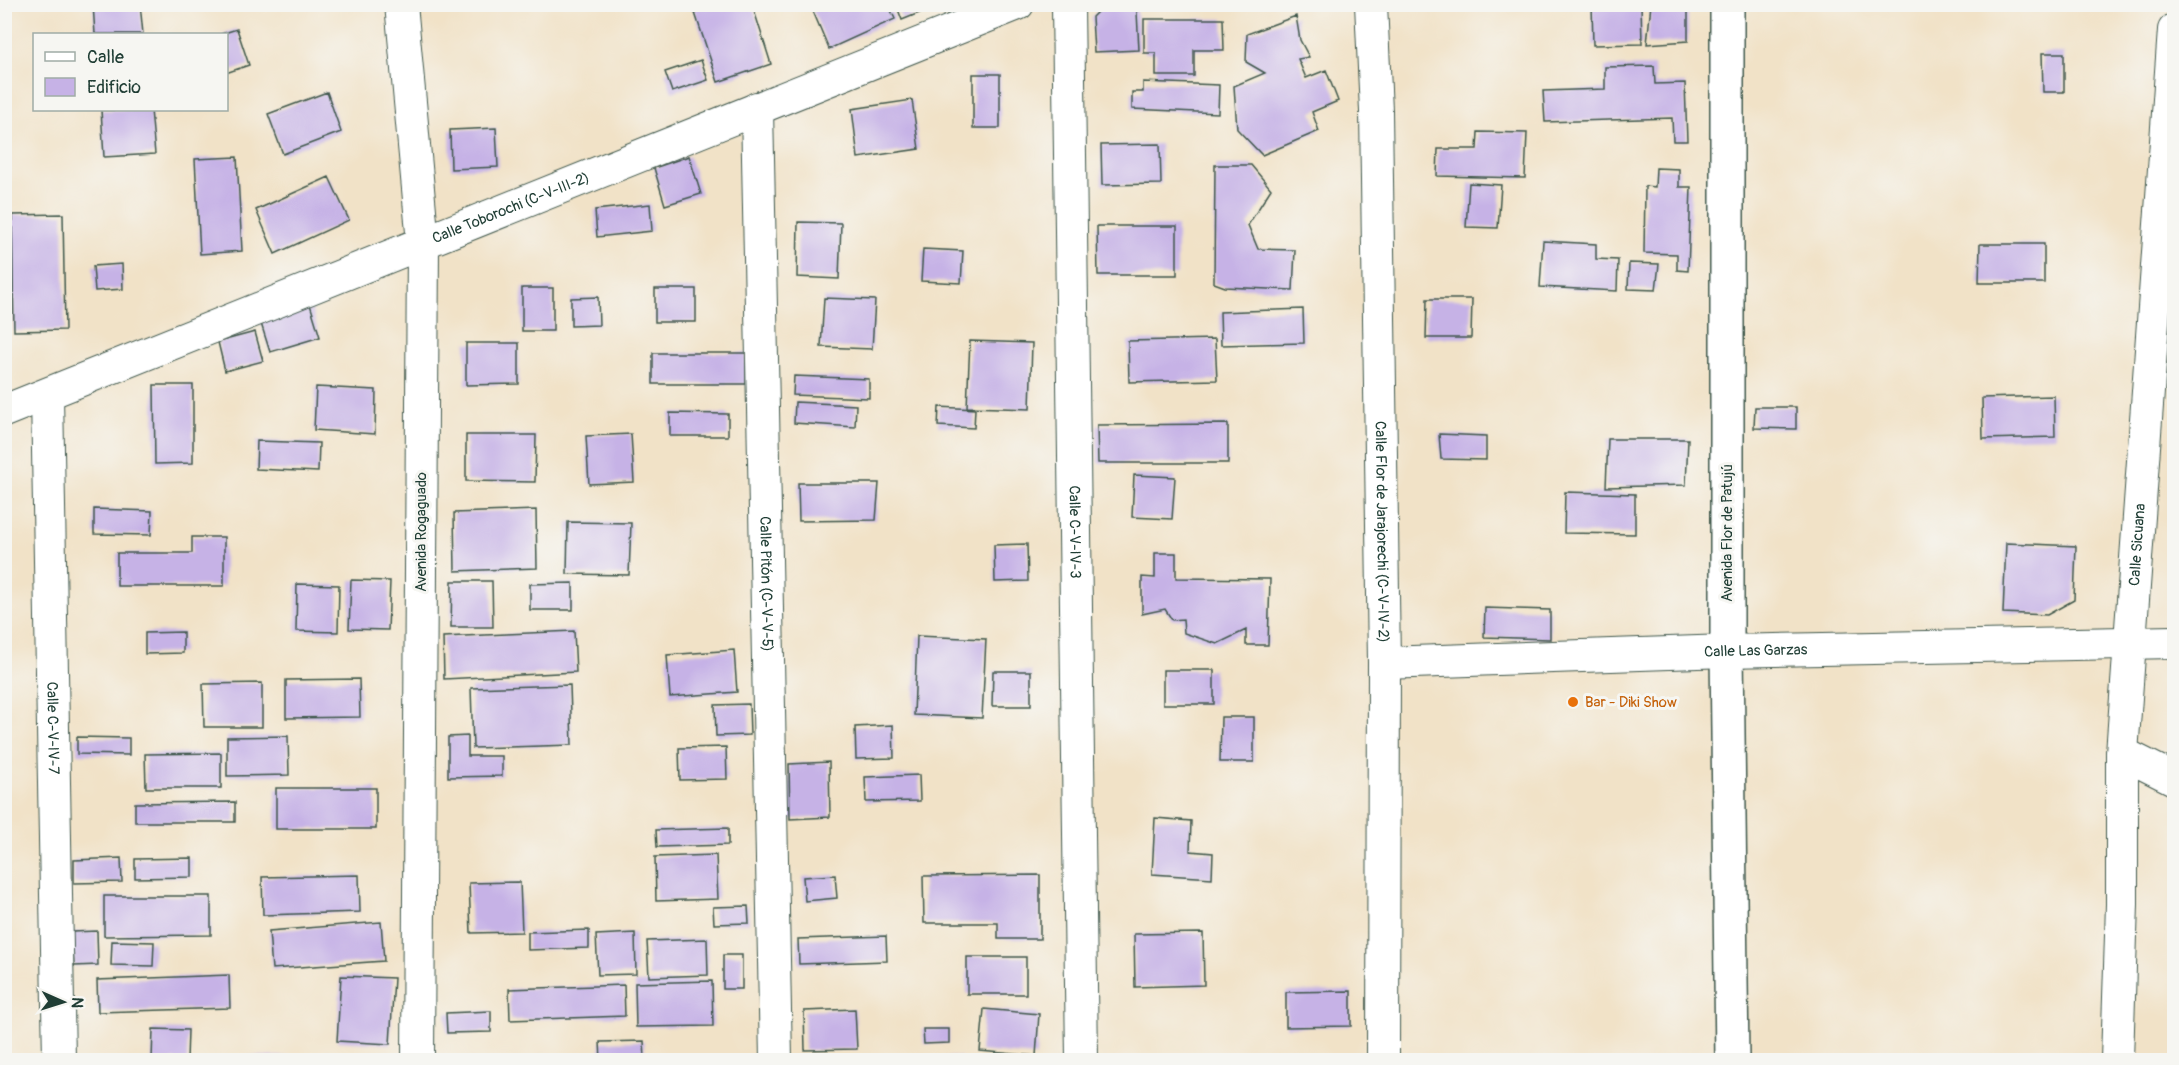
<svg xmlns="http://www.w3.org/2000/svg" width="2179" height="1065" font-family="Pangolin,sans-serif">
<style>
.building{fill:#c6b2e6}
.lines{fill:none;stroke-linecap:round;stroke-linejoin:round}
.street-casing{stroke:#3e564a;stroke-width:34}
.secondary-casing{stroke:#3e564a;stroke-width:36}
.street{stroke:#fff;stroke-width:32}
.secondary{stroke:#fff;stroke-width:33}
.food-dot{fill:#e8710a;stroke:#f6f6f2;stroke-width:2}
.labels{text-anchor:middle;stroke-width:6;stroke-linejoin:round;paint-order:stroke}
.street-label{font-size:15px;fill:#1f3d34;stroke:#f6f6f2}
.food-label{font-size:15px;fill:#c56008;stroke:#f6f6f2;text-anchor:start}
</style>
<rect width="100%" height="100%" fill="#f6f6f2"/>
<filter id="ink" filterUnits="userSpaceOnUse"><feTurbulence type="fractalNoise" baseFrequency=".0167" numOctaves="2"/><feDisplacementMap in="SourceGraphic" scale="12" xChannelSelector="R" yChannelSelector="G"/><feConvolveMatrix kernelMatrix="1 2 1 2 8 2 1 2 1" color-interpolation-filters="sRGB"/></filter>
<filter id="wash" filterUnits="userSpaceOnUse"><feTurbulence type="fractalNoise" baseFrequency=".008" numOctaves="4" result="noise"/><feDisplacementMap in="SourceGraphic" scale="24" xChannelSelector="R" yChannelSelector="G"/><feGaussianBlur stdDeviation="1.35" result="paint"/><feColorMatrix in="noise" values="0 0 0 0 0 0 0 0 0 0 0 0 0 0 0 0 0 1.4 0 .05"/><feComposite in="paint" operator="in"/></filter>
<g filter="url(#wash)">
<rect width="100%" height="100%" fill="#f1e2c7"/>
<g id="blocks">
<path class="building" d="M93,4H140L143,34H95Z
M231,4H247L234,10Z
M692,4H752L771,64L718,82Z
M810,4H888L895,19L829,49Z
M896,4H939V5L902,20Z
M1105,4H1134L1137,12L1139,50L1094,52L1092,17Z
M1592,4H1641L1642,44L1593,45Z
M1651,4H1688V41L1647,44Z
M1296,16L1300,40L1309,57L1298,59L1306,78L1326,70L1338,101L1312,112L1319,131L1262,155L1237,129L1234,86L1265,73L1246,62L1247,34Z
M1144,19H1223L1224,50H1194V76H1156V53H1144Z
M237,29L249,65L226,73V34H221Z
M2042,53H2064V92H2043Z
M701,60L708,80L672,92L665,72Z
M1654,66L1655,84L1685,83L1687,141H1673L1672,118L1545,122L1543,91L1605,89V67Z
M973,74H1000V128H973Z
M1143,82L1219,85L1218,113L1132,109V92H1143Z
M327,92L341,132L283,154L268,114Z
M912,100L919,149L858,158L852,109Z
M101,110H151L155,154L104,157Z
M496,128L498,167L451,169L450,130Z
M1478,132L1527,133L1525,178L1437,176L1438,149H1477Z
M1160,144L1161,184L1102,185L1101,145Z
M689,156L701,194L665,205L654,168Z
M237,157L242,251L200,254L195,159Z
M1215,165H1251L1271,189L1248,225L1258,249L1295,250L1293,290L1225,287L1214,283Z
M1656,168L1679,169V187H1691L1688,271L1677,270V254L1644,253L1645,186L1655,187Z
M329,177L349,220L275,254L256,210Z
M1469,183L1501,185L1498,228L1466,227Z
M650,204L652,231L597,237L595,210Z
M63,214L65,330L14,331L12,215Z
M798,222L841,223L839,279L797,277Z
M1097,226H1177V275H1098Z
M1543,241L1596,244V259L1618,260L1617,291L1540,287Z
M1980,244H2044V283H1979Z
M923,249L963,251L961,283L921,281Z
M1629,263L1659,264L1656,290L1628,289Z
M122,264L123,289L95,291L93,266Z
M522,288H553V331H522Z
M655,289H696V322H655Z
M598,297L599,325L571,326V298Z
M824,298L875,300L872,349L821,347Z
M1427,299H1472L1471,338H1426Z
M309,301L320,337L270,352L259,317Z
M1303,309L1304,343L1221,345L1220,312Z
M255,332L263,361L225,371L218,342Z
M1215,339L1217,380L1129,382L1128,341Z
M970,341L1032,343L1030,409L967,407Z
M466,343H519V384L466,385Z
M653,353H746V384H653Z
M794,376L869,379V398L793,395Z
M154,385H193V463L155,464Z
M316,387L376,390L375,434L314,430Z
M2054,396L2055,437L1983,439L1982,398Z
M795,402L856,405L855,427L794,423Z
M939,407L975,409L974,428L938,426Z
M1755,407H1796V429L1754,428Z
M670,413L728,414V436H670Z
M1228,424V463H1098L1097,425Z
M631,434L634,482L589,484L586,436Z
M1439,434L1486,436V460L1441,459Z
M466,435H536L535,482L466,481Z
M1608,439H1688L1686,485L1606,487Z
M257,441L319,443L318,472L256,469Z
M1134,475L1175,477L1172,519L1132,517Z
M798,483H879L876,520L799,521Z
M1565,492L1635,494V534L1564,533Z
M94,509L152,511L151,535L94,534Z
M536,510L537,568L455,571L454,513Z
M568,522L631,523L629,575L567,574Z
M192,537H224V586H117V553H192Z
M2006,543L2076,546L2074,600L2047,615L2003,613Z
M1027,544L1028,581L995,582L994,545Z
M1155,553H1176V578L1270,579L1268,645H1246V630L1217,644L1184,633L1183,619L1172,620L1165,609L1142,614V577L1155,578Z
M351,580L390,581L388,630L349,629Z
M452,581H492L493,627H451Z
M573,583V610H530V584Z
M297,584L339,585L338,632L296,631Z
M1485,608L1550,610V639L1484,637Z
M574,631L576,672L444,679L443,637Z
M183,632V653L145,654V633Z
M917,636L986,639L982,718L914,715Z
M734,650L737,692L670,697L667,655Z
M1163,670H1214V704H1163Z
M993,671H1031V706H992Z
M359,679L360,717L286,718V680Z
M262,683V727H204L203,684Z
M570,685L572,745L473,748L471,688Z
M749,704L750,735L716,736L715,705Z
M1221,717H1254V762H1220Z
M893,725L894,758L856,759L855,727Z
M288,736L289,775L227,776V737Z
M468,736V756H502V776L448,777V737Z
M77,737L129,738V755L77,754Z
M726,747L727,779L680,780L679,748Z
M221,753V788H146L145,754Z
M829,762L830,817L790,819L789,764Z
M919,775L920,801L866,802L865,777Z
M276,788H376V829H276Z
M235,802V822H135V803Z
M1155,818L1191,821L1190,851L1213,853L1212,878L1152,874Z
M728,828V845L657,847L656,830Z
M716,855L718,899L656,901L655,857Z
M121,858L122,882L74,883V860Z
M192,858V877L135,878V859Z
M359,875L360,912L263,915L262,877Z
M835,875L837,898L805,901L803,877Z
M1040,875V939H998V923H924L923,876Z
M520,882L522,932L471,933L469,883Z
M104,896H211V935L104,936Z
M748,906L749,923L714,924L713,907Z
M381,922L384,961L272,969L269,931Z
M589,930V948L528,950V932Z
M97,931L98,965L74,966L72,932Z
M635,933L636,974L598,975L596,935Z
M1203,933L1204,985L1135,987L1134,934Z
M886,936L887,961L799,964L798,939Z
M707,939L708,975L649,977L647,941Z
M112,941L154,942L153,966L111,965Z
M723,955H742V989H723Z
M967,957H1026V994H967Z
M229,975L230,1008L98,1012L97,980Z
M341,976L394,978L390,1044L337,1041Z
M712,981L713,1026L636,1027L635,983Z
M624,985L625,1016L510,1020L509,989Z
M1351,991V1026L1286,1027V992Z
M855,1009L857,1049L805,1050L804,1011Z
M984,1009L1039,1014L1036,1056L980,1051Z
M491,1011V1032L447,1033L446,1013Z
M153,1029L188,1030L187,1060H152Z
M923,1029H949V1043L924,1044Z
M644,1041L645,1060H601L600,1042Z
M248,1056L335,1058V1060H248Z
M961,1057V1060H900V1059Z"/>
</g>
</g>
<g filter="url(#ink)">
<use href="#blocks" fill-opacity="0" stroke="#3e564a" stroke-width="1.5"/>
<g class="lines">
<g class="street-casing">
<g id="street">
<path d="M401,4L423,243L418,1060"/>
<path id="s1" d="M1068,4L1082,1060"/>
<path id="s2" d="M1371,4L1376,111L1384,663L1383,1060"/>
<path id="s3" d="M757,108L776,1060"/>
<path id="s4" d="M47,395L59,1060"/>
<path id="s5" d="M4,411L1018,4"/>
<path id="s6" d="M1384,663L1727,651L2174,642"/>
<path d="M2122,753L2174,779"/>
<path id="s7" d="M2117,1060L2122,904V753L2174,30"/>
</g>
</g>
<g class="secondary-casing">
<path id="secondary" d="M1727,4V651L1732,1060"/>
</g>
<use href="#street" class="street"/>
<use href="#secondary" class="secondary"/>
</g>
</g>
<circle class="food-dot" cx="1573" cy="702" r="6"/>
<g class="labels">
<g class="street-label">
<text dy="5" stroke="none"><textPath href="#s5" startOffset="546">Calle Toborochi (C-V-III-2)</textPath></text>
<text transform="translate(421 532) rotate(-90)" y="5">Avenida Rogaguado</text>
<text dy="5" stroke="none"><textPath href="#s1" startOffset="528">Calle C-V-IV-3</textPath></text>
<text dy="5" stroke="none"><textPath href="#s2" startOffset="528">Calle Flor de Jarajorechi (C-V-IV-2)</textPath></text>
<text transform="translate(1727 533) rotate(-90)" y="5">Avenida Flor de Patujú</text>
<text dy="5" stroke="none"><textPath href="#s7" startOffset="516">Calle Sicuana</textPath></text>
<text dy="5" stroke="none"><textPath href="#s3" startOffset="476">Calle Pitón (C-V-V-5)</textPath></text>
<text dy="5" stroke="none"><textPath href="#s6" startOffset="372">Calle Las Garzas</textPath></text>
<text dy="5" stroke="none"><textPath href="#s4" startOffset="333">Calle C-V-IV-7</textPath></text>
</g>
<g class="food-label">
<text x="1585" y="707">Bar - Diki Show</text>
</g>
</g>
<rect width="2179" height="1065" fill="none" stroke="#f6f6f2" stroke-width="24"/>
<rect x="33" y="33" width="195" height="78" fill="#f6f6f2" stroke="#a0aca6" stroke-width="1.5"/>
<rect x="45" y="52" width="30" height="9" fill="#ffffff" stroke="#a0aca6" stroke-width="1.5"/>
<text x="87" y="63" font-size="18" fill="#1f3d34">Calle</text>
<rect x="45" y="78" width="30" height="18" fill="#c6b2e6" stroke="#a0aca6" stroke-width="1.5"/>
<text x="87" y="93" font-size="18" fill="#1f3d34">Edificio</text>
<g transform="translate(63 1002) rotate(93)" stroke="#f6f6f2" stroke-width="4.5" paint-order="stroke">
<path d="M0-4.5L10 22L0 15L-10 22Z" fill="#1f3d34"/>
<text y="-9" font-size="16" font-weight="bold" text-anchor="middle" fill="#1f3d34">N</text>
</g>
</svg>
